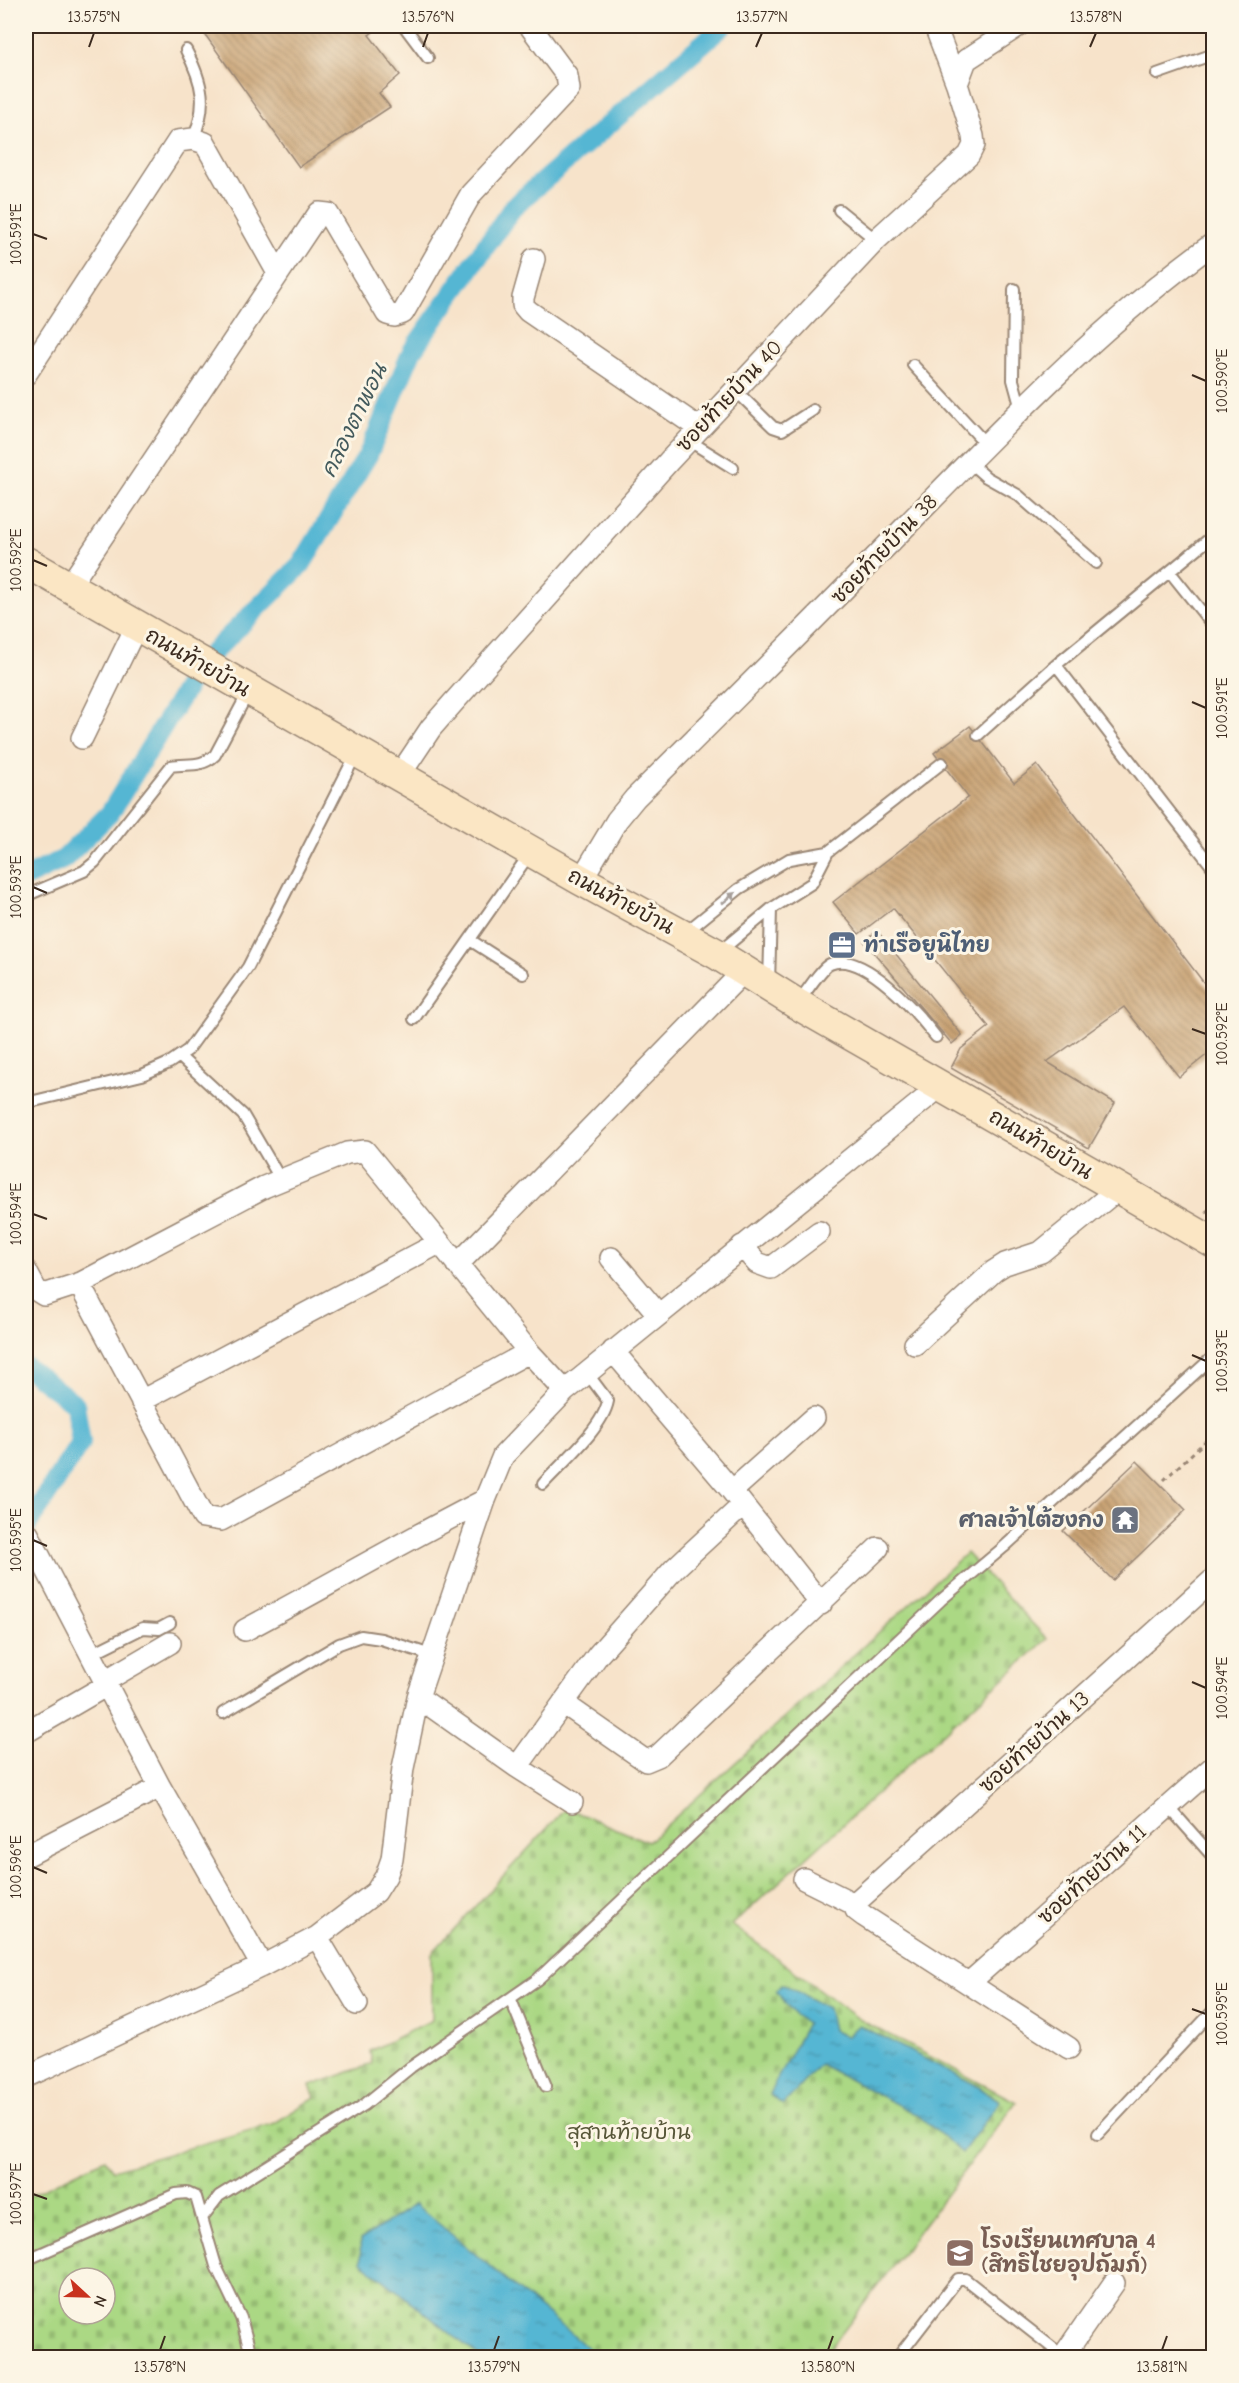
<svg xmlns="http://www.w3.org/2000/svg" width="1239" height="2383" font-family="'Comic Neue','Playpen Sans Thai',sans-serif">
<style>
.cemetery{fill:url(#cemetery-stones);stroke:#738151;stroke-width:1.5;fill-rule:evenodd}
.water{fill:url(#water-ripples);stroke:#487078;stroke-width:1.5}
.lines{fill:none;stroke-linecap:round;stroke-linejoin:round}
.canal{stroke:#55b6d3;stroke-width:20}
.building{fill:url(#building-back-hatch)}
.lane-casing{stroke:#998674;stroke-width:14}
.street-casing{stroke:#998674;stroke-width:24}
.secondary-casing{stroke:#998674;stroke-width:33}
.path{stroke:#998674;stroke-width:3;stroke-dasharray:4.5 4.5;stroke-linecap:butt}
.lane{stroke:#fff;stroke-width:10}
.street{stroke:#fff;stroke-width:21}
.secondary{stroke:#fbe6c4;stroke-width:30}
.oneway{fill:#a79f9a}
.ticks{fill:none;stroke:#3b2a1e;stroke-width:2}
.labels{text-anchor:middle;stroke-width:6;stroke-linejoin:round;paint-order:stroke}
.street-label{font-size:21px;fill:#3b2a1e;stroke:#fcf5e5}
.service-label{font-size:21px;font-weight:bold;fill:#4e5e75;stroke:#fcf5e5;text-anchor:start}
.worship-label{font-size:21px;font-weight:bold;fill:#5b616d;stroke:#fcf5e5;text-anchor:end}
.park-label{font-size:21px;fill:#575638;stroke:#fcf5e5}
.education-label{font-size:21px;font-weight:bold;fill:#785e54;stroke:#fcf5e5;text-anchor:start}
.water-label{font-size:22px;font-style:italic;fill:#445b5d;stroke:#fcf5e5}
.neatline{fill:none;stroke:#3b2a1e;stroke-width:2}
.ticks-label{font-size:15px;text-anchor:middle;fill:#3b2a1e}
</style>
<defs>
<pattern id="cemetery-stones" width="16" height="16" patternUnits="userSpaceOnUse" patternTransform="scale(1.5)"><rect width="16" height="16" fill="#abd884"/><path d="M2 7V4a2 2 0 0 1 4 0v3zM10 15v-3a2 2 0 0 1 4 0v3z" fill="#94ba72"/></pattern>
<pattern id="water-ripples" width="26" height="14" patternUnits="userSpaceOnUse" patternTransform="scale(1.5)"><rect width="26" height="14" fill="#55b6d3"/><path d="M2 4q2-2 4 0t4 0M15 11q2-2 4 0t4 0" fill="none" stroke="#4894ab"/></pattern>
<pattern id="building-back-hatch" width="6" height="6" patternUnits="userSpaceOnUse" patternTransform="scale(1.5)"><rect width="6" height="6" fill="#c9a374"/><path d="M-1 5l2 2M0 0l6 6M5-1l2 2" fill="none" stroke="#a4855f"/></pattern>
</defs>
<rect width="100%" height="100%" fill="#fcf5e5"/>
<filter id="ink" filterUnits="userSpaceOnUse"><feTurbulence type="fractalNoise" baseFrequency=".0167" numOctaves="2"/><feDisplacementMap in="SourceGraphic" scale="12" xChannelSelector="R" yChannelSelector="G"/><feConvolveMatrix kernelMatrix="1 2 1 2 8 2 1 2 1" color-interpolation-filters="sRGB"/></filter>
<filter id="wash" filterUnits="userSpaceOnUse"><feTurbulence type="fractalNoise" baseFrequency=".008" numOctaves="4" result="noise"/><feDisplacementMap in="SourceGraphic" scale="24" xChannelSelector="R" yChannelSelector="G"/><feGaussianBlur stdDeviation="1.35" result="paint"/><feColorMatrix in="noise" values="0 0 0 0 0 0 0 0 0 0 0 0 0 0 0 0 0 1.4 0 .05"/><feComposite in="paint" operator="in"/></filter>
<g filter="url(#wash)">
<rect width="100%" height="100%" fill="#f7e3ca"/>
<path class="cemetery" d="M966,1553L1047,1639L732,1925L859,2019L1016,2102L824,2357L26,2358V2197L105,2159L113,2170L275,2123L315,2097L310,2086L372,2064L370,2051L432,2020V1953L566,1808L648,1842ZM69,2278H105V2314H69Z"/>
<path class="water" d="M783,1984L828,2008L833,2030L846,2037L859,2025L974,2084L1000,2101L962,2153L919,2116L820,2064L783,2105L769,2094L807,2023L795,2015L776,1991Z
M415,2204L599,2357H480L361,2262L360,2240Z"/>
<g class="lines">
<path class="canal" d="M26,877L64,859L110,813L201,664L301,565L368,455L412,351L514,206L723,26
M26,1367L75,1404L81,1442L26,1527"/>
</g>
<g id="blocks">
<path class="building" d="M199,26H381L369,35L400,75L379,93L390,107L299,167Z
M970,726L1014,783L1037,765L1214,996V1049L1179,1077L1124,1007L1047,1062L1115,1103L1089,1148L951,1068L961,1049L989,1027L893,908L859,934L833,902L968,797L934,753Z
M877,931L962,1035L952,1044L864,941Z
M1137,1461L1186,1510L1113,1580L1063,1531Z"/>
</g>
</g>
<g filter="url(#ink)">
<use href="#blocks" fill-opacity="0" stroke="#998674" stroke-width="1.5"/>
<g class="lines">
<g class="lane-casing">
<path id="lane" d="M404,26L428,58
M186,50C203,83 208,105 193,139
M1157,74L1214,54
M839,210L876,240
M1014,289L1013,380L1021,409
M913,365L986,444
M735,390L773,427L782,430L813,410
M688,440L733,468
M969,462L986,477L1018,495L1096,563
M1170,572L1214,627
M1056,665L1214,869
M978,735L1056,665L1214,535
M30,894L84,871L95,862L171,766C188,763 201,768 215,755L249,691
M686,932L739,889L789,859L828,852
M470,940L523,974
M718,953L771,909L812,883L828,852L942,763
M769,984L771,909
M797,1004C805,994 821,968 830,964C863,949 918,1014 936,1037
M414,1019L531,852
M179,1056L243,1115L281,1180
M26,1103L142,1075L169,1063L188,1050L248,967L356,754
M543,1484C562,1463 603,1428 608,1401L587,1373
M91,1654L143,1628L159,1629L170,1623
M223,1713L339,1644L361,1636L381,1639L431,1655
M1168,1806L1214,1858
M511,2000L546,2086
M1214,2098V2099
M1098,2134L1214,2010
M26,2260L176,2194L187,2193L196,2197L202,2218
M252,2358L241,2318L216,2266L202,2218L219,2196L364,2105L411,2067L538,1979L941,1600L1004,1547L1214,1356
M897,2358L958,2279H965L1063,2356"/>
</g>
<g class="street-casing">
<path id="street" d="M935,26L957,84
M534,259L523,298V305L528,311L699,428
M26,374L178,141L193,139L205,143L278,273
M68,588L319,213L328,214L387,314L394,316L403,313L471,194L569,89L567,76L530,26
M82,738L136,627
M399,776L431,728L452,704L669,461L876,240L969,155L974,145L973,136L957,84L966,60L1018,26
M581,880L617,820L635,798C726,708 817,617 907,525C1005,425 1100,325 1214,243
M742,1246L757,1263L771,1268L819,1232
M611,1258L658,1314
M457,1265L744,971
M26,1271L36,1290L44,1295L81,1283
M915,1344L994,1271L1005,1264L1041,1252L1117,1190
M613,1351L732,1491
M529,1352L221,1520L203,1517L85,1295L81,1283L264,1187L347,1153L365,1151L529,1352L565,1391
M141,1401L439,1243
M743,1505L821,1604
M28,1534L160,1787L262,1966
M245,1630C326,1587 404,1541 485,1500
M105,1681L170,1643
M418,1697L517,1767L572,1802
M563,1703L646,1761L658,1756L878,1548
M26,1732L107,1685
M517,1767L598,1655L674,1569L743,1505L732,1491L814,1418
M26,1856L160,1787
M804,1879L854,1904L856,1910L864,1916L1069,2048
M854,1904L1214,1579
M317,1937L357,2004
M970,1982L1214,1766
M26,2077L262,1966L317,1937L376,1892L386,1876L392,1859L403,1768L418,1697L485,1500L503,1456L565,1391L942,1085
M1062,2358L1114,2283"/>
</g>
<g class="secondary-casing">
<path id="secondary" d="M26,562L581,880L717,954L797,1004L1214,1243"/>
</g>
<path class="path" d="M1206,1212L1214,1205
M1164,1480L1214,1433"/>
<use href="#lane" class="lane"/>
<use href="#street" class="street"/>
<use href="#secondary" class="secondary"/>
</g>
<defs><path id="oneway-solid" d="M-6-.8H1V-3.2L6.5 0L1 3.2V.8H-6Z" transform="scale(1.5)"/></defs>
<use class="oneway" href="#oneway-solid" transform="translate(729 898) rotate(-39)"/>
</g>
<path class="ticks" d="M89,47L94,33M423,47L428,33M756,47L762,33M1090,47L1096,33M33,234L47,239M1192,375L1206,381M33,560L47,566M1192,702L1206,708M33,887L47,893M1192,1029L1206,1034M33,1214L47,1219M1192,1355L1206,1361M33,1540L47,1546M1192,1682L1206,1688M33,1867L47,1873M1192,2009L1206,2014M33,2194L47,2199M160,2350L165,2336M494,2350L499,2336M828,2350L833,2336M1162,2350L1167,2336"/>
<defs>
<g id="office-square" transform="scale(1.5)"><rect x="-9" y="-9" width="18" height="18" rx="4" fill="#5c6f8a" stroke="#fcf5e5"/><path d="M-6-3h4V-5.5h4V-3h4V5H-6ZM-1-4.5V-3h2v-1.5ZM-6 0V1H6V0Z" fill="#fff"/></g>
<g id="temple-square" transform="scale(1.5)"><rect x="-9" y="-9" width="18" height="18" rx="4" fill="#6b7280" stroke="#fcf5e5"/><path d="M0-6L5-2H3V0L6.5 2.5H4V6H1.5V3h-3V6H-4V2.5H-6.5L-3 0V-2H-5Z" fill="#fff"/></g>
<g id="school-square" transform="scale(1.5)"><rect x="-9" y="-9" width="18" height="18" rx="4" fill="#8d6e63" stroke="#fcf5e5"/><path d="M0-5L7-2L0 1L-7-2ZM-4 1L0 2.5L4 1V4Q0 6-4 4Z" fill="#fff"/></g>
</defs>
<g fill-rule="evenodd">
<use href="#office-square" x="842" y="945"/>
<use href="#temple-square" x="1125" y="1520"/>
<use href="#school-square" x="960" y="2253"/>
</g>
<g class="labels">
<g class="street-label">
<text transform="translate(729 396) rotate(-47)" y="7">ซอยท้ายบ้าน 40</text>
<text transform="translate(884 549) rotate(-46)" y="7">ซอยท้ายบ้าน 38</text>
<text transform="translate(198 662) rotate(30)" y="7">ถนนท้ายบ้าน</text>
<text transform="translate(621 901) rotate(28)" y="7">ถนนท้ายบ้าน</text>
<text transform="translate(1041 1144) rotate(31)" y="7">ถนนท้ายบ้าน</text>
<text transform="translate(1034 1742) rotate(-42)" y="7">ซอยท้ายบ้าน 13</text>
<text transform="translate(1092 1874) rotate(-42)" y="7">ซอยท้ายบ้าน 11</text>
</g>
<g class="service-label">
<text x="863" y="952">ท่าเรือยูนิไทย</text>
</g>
<g class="worship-label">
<text x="1104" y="1527">ศาลเจ้าไต้ฮงกง</text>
</g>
<g class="park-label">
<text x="629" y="2139">สุสานท้ายบ้าน</text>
</g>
<g class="education-label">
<text x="981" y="2248">โรงเรียนเทศบาล 4<tspan x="981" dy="24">(สิทธิไชยอุปถัมภ์)</tspan></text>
</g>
<g class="water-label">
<text transform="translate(353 420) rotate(-64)" y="8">คลองตาพอน</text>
</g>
</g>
<rect width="1239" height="2383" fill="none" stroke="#fcf5e5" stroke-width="66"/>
<g transform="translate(87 2296) rotate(112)"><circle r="28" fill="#fcf5e5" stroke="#afa495" stroke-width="1.5"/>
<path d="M0-4.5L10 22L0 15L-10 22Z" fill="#c8321e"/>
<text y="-9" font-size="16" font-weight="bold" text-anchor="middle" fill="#3b2a1e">N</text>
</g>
<rect x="33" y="33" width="1173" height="2317" class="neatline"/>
<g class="ticks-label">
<text x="94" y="22">13.575°N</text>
<text x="428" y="22">13.576°N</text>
<text x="762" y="22">13.577°N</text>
<text x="1096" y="22">13.578°N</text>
<text transform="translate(16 234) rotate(-90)" y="5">100.591°E</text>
<text transform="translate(1222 381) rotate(-90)" y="5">100.590°E</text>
<text transform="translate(16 560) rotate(-90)" y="5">100.592°E</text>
<text transform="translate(1222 708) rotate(-90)" y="5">100.591°E</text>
<text transform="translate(16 887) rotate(-90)" y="5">100.593°E</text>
<text transform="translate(1222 1034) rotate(-90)" y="5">100.592°E</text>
<text transform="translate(16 1214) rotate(-90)" y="5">100.594°E</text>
<text transform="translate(1222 1361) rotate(-90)" y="5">100.593°E</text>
<text transform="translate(16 1540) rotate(-90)" y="5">100.595°E</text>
<text transform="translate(1222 1688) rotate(-90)" y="5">100.594°E</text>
<text transform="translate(16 1867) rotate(-90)" y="5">100.596°E</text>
<text transform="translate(1222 2014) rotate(-90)" y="5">100.595°E</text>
<text transform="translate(16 2194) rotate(-90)" y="5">100.597°E</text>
<text x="160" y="2372">13.578°N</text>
<text x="494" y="2372">13.579°N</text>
<text x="828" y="2372">13.580°N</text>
<text x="1162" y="2372">13.581°N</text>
</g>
</svg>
